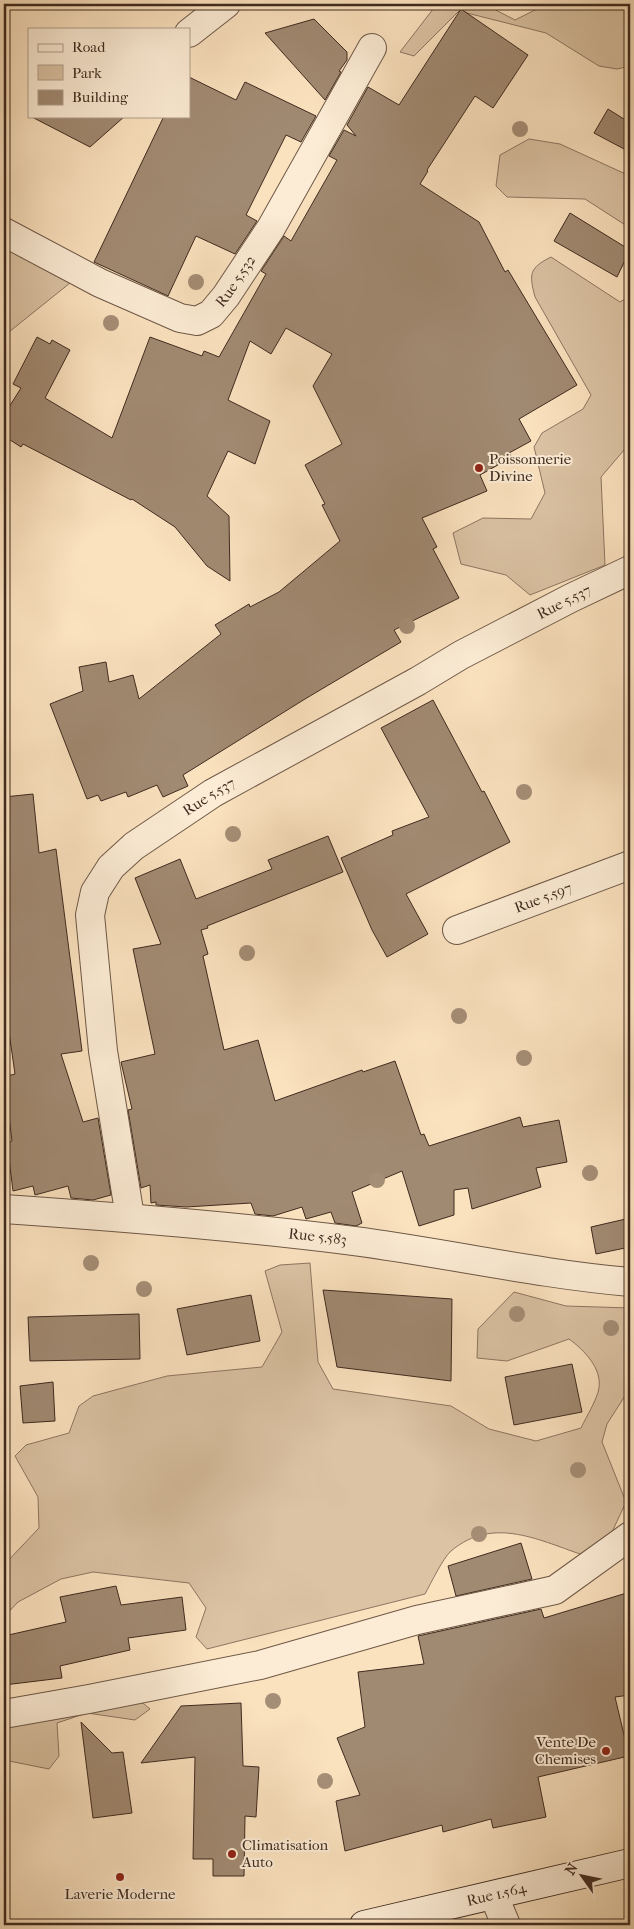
<svg xmlns="http://www.w3.org/2000/svg" width="634" height="1929" font-family="'IM FELL French Canon',serif">
<style>
.green{fill:#dbc3a4;stroke:#8d7662}
.building{fill:#a18a72;stroke:#3f2a1f}
.lines{fill:none;stroke-linecap:round;stroke-linejoin:round}
.street-casing{stroke:#6e5847;stroke-width:30}
.secondary-casing{stroke:#3f2a1f;stroke-width:30}
.street{stroke:#fcecd5;stroke-width:28}
.secondary{stroke:#fcecd5;stroke-width:28}
.tree{fill:#a58e76}
.poi-dot{fill:#8f2418;stroke:#fcecd5;stroke-width:2}
.labels{text-anchor:middle;stroke-width:4;stroke-linejoin:round;paint-order:stroke}
.street-label{font-size:15px;fill:#3f2a1f;stroke:#fcecd5}
.poi-label{font-size:15px;fill:#3f2a1f;stroke:#fcecd5;text-anchor:start}
</style>
<rect width="100%" height="100%" fill="#fbe2bf"/>
<filter id="stains"><feTurbulence type="fractalNoise" baseFrequency=".004" numOctaves="4"/><feColorMatrix values="0 0 0 0 .2 0 0 0 0 .09 0 0 0 0 .02 0 0 0 .5 -.17"/></filter>
<radialGradient id="worn" r=".72"><stop offset=".6" stop-color="#630" stop-opacity="0"/><stop offset="1" stop-color="#630" stop-opacity=".3"/></radialGradient>
<path class="green" d="M437,4H484L515,20L547,4H630V66L617,69L599,66L546,33L459,11L414,56L400,52Z
M529,139L560,144L630,176V228L585,199L507,197L496,186L500,155Z
M4,220L64,269L70,283L4,336Z
M551,257L620,302L630,296V443L601,477L605,565L530,595L506,575L461,564L453,533L483,518L531,519L545,493L534,447L542,433L583,409L591,395L535,297C529,274 529,268 551,257Z
M310,1263L318,1362L333,1389L451,1406L489,1429L536,1441L581,1428C586,1417 597,1400 599,1388C602,1368 584,1350 569,1339L507,1361L477,1358L478,1329L514,1292L566,1306L630,1308V1388L607,1424L602,1442L626,1502L612,1532L586,1556C540,1541 494,1515 451,1551C443,1558 431,1583 425,1594L207,1649L196,1637L206,1608L189,1583L93,1572L61,1579L18,1602L4,1617V1565L39,1528L38,1497L15,1456L26,1445L69,1433L79,1406L93,1396L167,1376L262,1367L282,1332L265,1271L280,1265Z
M138,1699L150,1709L135,1720L87,1713L57,1723L59,1756L49,1769L4,1760V1704Z"/>
<path class="building" d="M461,9L528,55L493,108L475,96L427,170L428,171L420,184L479,222L505,272L508,270L577,385L519,419L531,441L509,453L512,457L480,475L487,491L422,518L437,547L433,549L459,598L394,630L401,642L305,699L183,775L188,786L163,797L157,785L128,797L126,792L101,801L98,795L87,799L50,704L83,691L79,667L106,662L109,682L133,675L139,699L221,634L215,625L249,604L250,607L279,592L340,541L322,505L325,504L305,465L342,444L313,386L332,354L286,328L271,354L250,341L228,400L270,421L255,464L228,451L207,496L229,516L230,581L207,566L175,527L132,499L131,500L23,444L21,447L4,436V415L21,388L13,384L37,337L50,344L52,340L70,350L45,398L112,438L150,337L202,356L204,351L219,357L266,274L261,271L284,236L291,241L337,160L329,156L344,130L356,136L347,125L368,87L399,105Z
M314,19L347,52V60L339,71L341,72L325,100L265,33Z
M189,77L236,100L245,82L316,116L301,142L286,135L246,215L257,221L235,254L196,236L168,296L94,262L164,116H189Z
M608,109L627,121L626,150L594,133Z
M30,116H125L90,147Z
M570,213L630,250L617,277L554,241Z
M433,700L482,792L484,791L510,842L406,894L428,934L387,957L372,930L341,858L393,835L392,831L429,817L381,728Z
M33,794L39,853L56,849L82,1051L61,1054L83,1122L98,1118L111,1195L93,1200L71,1198L68,1186L35,1195L33,1186L13,1191L7,1143L12,1141L4,1077L15,1074L4,997V797Z
M328,836L343,872L207,926L208,928L201,930L208,954L203,956L224,1050L258,1040L275,1101L362,1070L363,1072L395,1061L421,1135L424,1134L429,1146L520,1117L523,1127L559,1120L567,1162L536,1168L541,1187L472,1209L468,1188L454,1190V1215L419,1226L402,1171L352,1192L362,1223L356,1226L335,1223L331,1212L306,1219L302,1207L273,1216L255,1214L251,1203L186,1207L156,1205V1202L151,1203L150,1185L141,1188L128,1110L132,1109L121,1062L155,1054L133,949L161,944L135,878L180,859L196,899L272,869L268,860Z
M630,1218V1247L596,1254L591,1227Z
M323,1290L452,1299L451,1381L337,1367Z
M251,1295L260,1341L187,1355L177,1309Z
M139,1314L140,1359L30,1361L28,1317Z
M572,1364L582,1412L514,1425L505,1377Z
M53,1382L55,1421L23,1423L20,1386Z
M521,1543L532,1579L456,1596L448,1566Z
M116,1586L121,1605L182,1597L186,1630L128,1638L130,1650L60,1666L62,1678L4,1685V1636L66,1622L60,1597Z
M630,1592V1695L615,1697L629,1756L538,1777L546,1817L493,1828L491,1819L443,1832L442,1825L345,1851L336,1801L360,1795L337,1738L365,1727L358,1672L424,1664L418,1636L541,1609L544,1618Z
M241,1703L243,1766L259,1767L256,1817L245,1816L244,1876H213V1859H193L195,1757L141,1763L181,1706Z
M81,1722L112,1753L123,1752L132,1813L93,1818Z"/>
<g class="lines">
<g class="street-casing">
<g id="street">
<path d="M189,33L226,4"/>
<path id="s1" d="M4,232L100,283L180,318L197,321L211,314L226,296L271,228L372,48"/>
<path id="s2" d="M457,930L630,865"/>
<path id="s3" d="M4,1209C121,1217 237,1226 354,1241C446,1253 537,1274 630,1282"/>
<path id="s4" d="M130,1217L103,1051L90,915L95,892L111,867L134,846L213,793L418,681L461,655L571,598L630,570"/>
<path d="M4,1714L89,1699L260,1665L417,1620L555,1590L630,1536"/>
<path d="M494,1896L506,1925"/>
</g>
</g>
<g class="secondary-casing">
<g id="secondary">
<path id="s5" d="M364,1925L630,1863"/>
</g>
</g>
<use href="#street" class="street"/>
<use href="#secondary" class="secondary"/>
</g>
<g class="tree">
<circle cx="520" cy="129" r="8"/>
<circle cx="196" cy="282" r="8"/>
<circle cx="111" cy="323" r="8"/>
<circle cx="407" cy="626" r="8"/>
<circle cx="524" cy="792" r="8"/>
<circle cx="233" cy="834" r="8"/>
<circle cx="247" cy="953" r="8"/>
<circle cx="459" cy="1016" r="8"/>
<circle cx="524" cy="1058" r="8"/>
<circle cx="590" cy="1173" r="8"/>
<circle cx="377" cy="1180" r="8"/>
<circle cx="91" cy="1263" r="8"/>
<circle cx="144" cy="1289" r="8"/>
<circle cx="517" cy="1314" r="8"/>
<circle cx="611" cy="1328" r="8"/>
<circle cx="578" cy="1470" r="8"/>
<circle cx="479" cy="1534" r="8"/>
<circle cx="273" cy="1701" r="8"/>
<circle cx="325" cy="1781" r="8"/>
</g>
<g class="poi-dot">
<circle cx="479" cy="468" r="5"/>
<circle cx="606" cy="1751" r="5"/>
<circle cx="232" cy="1854" r="5"/>
<circle cx="120" cy="1877" r="5"/>
</g>
<g class="labels">
<g class="street-label">
<text dy="5" stroke="none"><textPath href="#s1" startOffset="270">Rue 5.532</textPath></text>
<text dy="5" stroke="none"><textPath href="#s4" startOffset="884">Rue 5.537</textPath></text>
<text dy="5" stroke="none"><textPath href="#s4" startOffset="479">Rue 5.537</textPath></text>
<text dy="5" stroke="none"><textPath href="#s2" startOffset="92">Rue 5.597</textPath></text>
<text dy="5" stroke="none"><textPath href="#s3" startOffset="315">Rue 5.583</textPath></text>
<text dy="5" stroke="none"><textPath href="#s5" startOffset="136">Rue 1.564</textPath></text>
</g>
<g class="poi-label">
<text x="489" y="464">Poissonnerie<tspan x="489" dy="17">Divine</tspan></text>
<text x="596" y="1747" text-anchor="end">Vente De<tspan x="596" dy="17">Chemises</tspan></text>
<text x="242" y="1850">Climatisation<tspan x="242" dy="17">Auto</tspan></text>
<text x="120" y="1899" text-anchor="middle">Laverie Moderne</text>
</g>
</g>
<rect width="634" height="1929" fill="none" stroke="#fbe2bf" stroke-width="20"/>
<rect x="5" y="5" width="624" height="1919" fill="none" stroke="#3f2a1f" stroke-width="2.5"/>
<rect x="10" y="10" width="614" height="1909" fill="none" stroke="#3f2a1f"/>
<rect x="28" y="28" width="162" height="90" fill="#fcecd5" stroke="#b09e8c"/>
<rect x="38" y="44" width="25" height="8" fill="#fcecd5" stroke="#b09e8c"/>
<text x="72" y="52" font-size="15" fill="#3f2a1f">Road</text>
<rect x="38" y="65" width="25" height="15" fill="#dbc3a4" stroke="#b09e8c"/>
<text x="72" y="78" font-size="15" fill="#3f2a1f">Park</text>
<rect x="38" y="90" width="25" height="15" fill="#a18a72" stroke="#b09e8c"/>
<text x="72" y="102" font-size="15" fill="#3f2a1f">Building</text>
<g transform="translate(582 1876) rotate(303)" stroke="#fcecd5" stroke-width="4" paint-order="stroke">
<path d="M0-4L9 19L0 12L-9 19Z" fill="#3f2a1f"/>
<text y="-8" font-size="14" font-weight="bold" text-anchor="middle" fill="#3f2a1f">N</text>
</g>
<rect width="100%" height="100%" filter="url(#stains)"/>
<rect width="100%" height="100%" fill="url(#worn)"/>
</svg>
